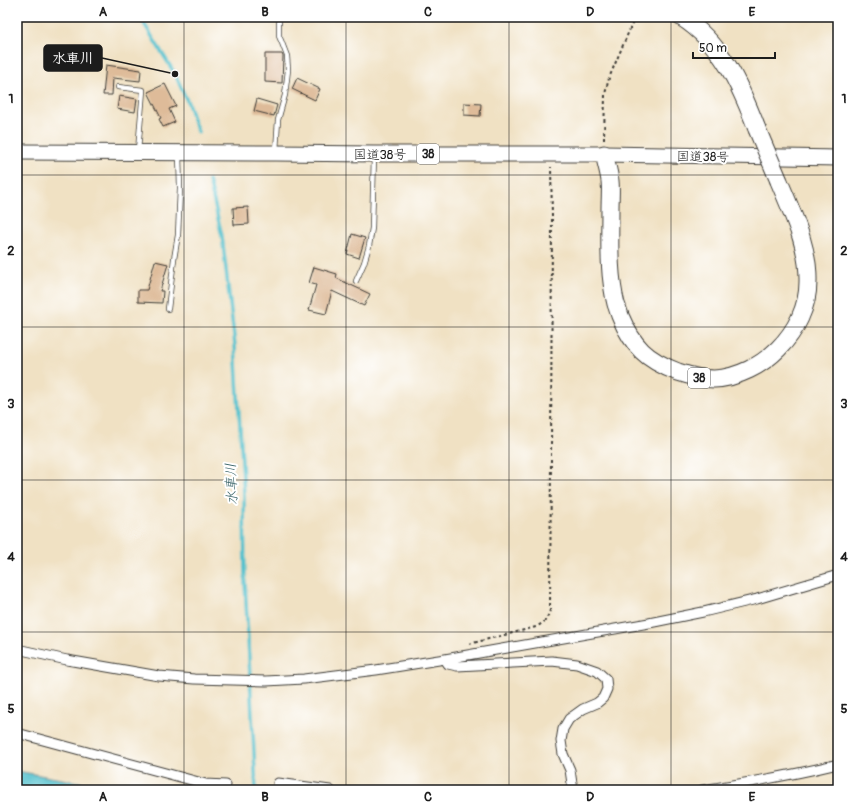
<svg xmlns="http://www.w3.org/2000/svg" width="855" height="807" font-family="Pangolin,'Klee One',sans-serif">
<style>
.water{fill:#54c1cd;stroke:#386e74}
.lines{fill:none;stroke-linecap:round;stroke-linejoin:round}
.stream{stroke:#54c1cd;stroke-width:3.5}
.building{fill:#debb99}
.service-casing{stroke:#3c3a35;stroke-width:6}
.minor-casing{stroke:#3c3a35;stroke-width:11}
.trunk-casing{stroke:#3c3a35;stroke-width:17}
.motorway-casing{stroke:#3c3a35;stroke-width:19}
.path{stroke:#3c3a35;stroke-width:2;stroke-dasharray:3 3;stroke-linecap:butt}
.service{stroke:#fff;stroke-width:4.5}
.minor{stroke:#fff;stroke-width:9}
.trunk{stroke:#fff;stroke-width:15}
.motorway{stroke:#fff;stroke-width:17}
.motorway-bridge-casing{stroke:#3c3a35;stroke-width:19;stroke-linecap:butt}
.motorway-bridge{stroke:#fff;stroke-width:17}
.grid{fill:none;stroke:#1c1c1c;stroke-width:1;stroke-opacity:0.55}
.labels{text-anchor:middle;stroke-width:4;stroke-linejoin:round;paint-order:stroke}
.shield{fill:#fff;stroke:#606060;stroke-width:1}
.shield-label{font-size:12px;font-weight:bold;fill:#1c1c1c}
.street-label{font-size:13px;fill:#1c1c1c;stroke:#fff}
.water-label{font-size:14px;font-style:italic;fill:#325e63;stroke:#fff}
.leader{fill:none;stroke:#1c1c1c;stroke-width:1.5}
.callout-dot{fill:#1c1c1c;stroke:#fff;stroke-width:1.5}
.callout{fill:#1c1c1c;stroke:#1c1c1c;stroke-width:1.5}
.callout-label{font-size:14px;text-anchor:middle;font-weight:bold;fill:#fff}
.neatline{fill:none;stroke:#1c1c1c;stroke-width:1.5}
.grid-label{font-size:13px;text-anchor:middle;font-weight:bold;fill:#1c1c1c}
</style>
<rect width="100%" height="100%" fill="#fff"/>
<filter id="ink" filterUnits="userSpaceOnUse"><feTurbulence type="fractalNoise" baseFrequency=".025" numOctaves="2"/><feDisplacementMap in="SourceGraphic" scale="8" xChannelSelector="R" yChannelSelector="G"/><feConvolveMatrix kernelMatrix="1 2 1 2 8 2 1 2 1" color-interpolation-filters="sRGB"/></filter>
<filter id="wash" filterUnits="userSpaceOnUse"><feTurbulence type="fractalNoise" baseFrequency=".012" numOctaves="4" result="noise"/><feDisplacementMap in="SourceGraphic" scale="16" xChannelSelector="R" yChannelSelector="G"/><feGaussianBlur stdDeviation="0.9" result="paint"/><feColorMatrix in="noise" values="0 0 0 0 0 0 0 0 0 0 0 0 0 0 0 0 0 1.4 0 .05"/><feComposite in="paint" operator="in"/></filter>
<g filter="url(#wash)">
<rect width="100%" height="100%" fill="#f0e1c3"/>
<path class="water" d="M17,771L106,787L119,790H17Z"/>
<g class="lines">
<path class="stream" d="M140,17L175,74L188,103L194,122L198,132
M209,180L222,236L235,345L244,495L245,582L256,790"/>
</g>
<g id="blocks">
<path class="building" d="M265,54H282L283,56L282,83L265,82Z
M106,65L141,70L140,81L113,78L112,95H103Z
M297,78L320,89L315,100L292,89Z
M165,84L176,106L169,109L175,122L163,127L159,119L161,118L148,92Z
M119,96L137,99L135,112L117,109Z
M257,99L277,105L274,116L254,111Z
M464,103L481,104L480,116L464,115Z
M248,207L249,224L234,225L233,208Z
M352,234L365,238L359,258L347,254Z
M155,261L168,264L160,291H163L162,303L138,302V290H147Z
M314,267L337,274L336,278L370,294L364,306L332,291L326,314L309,310L316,285L309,283Z"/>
</g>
</g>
<g filter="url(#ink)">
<use href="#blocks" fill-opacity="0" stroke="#3c3a35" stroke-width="1"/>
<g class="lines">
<g class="service-casing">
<path id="service" d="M118,87L143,90L138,151
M276,151L278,120L285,95L288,70L287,56L282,43L279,36V17
M356,281L364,263L369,246L372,228L374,156
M168,309L174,259L178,235L180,188L179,155"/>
</g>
<g class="minor-casing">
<path id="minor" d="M17,649L67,660L159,676L194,679L266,681L304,679L376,670L445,659L649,623L703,612L757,599L838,575
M445,659L448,664L457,666L552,661L577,664L597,671L606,679L607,689L603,698L597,703L583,709L569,719L563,729L561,741L563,754L570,770L573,790
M17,733L206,784L226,785
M278,783L330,790
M702,790C747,783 793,775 838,764"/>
</g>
<g class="trunk-casing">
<path id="trunk" d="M17,152L276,153L374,154H604L838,158"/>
</g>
<g class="motorway-casing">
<path id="motorway" d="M681,17C722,43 740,85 757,129
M604,154C606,163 609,172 610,181C611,189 610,199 610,208C610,240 608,273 616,304C618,309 619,314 621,318C626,330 633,342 642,351C652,361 665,367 678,372C690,376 702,379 714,379C738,378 762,365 778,349C796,331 808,307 808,282C809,246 792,213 779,181"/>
</g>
<path class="path" d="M604,140L605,94L609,78L635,17
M469,644L536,627C545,622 547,620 550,610L551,458L552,217L551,167"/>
<use href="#service" class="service"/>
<use href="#minor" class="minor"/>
<use href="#trunk" class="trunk"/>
<use href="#motorway" class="motorway"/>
<g class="motorway-bridge-casing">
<path id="motorway-bridge" d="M757,129L779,181"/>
</g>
<use href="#motorway-bridge" class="motorway-bridge"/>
</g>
</g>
<path class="grid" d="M184,17V790M346,17V790M509,17V790M671,17V790M17,175H838M17,327H838M17,480H838M17,632H838"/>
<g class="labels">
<g class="shield">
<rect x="417" y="144" width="22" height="20" rx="3"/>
<rect x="688" y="368" width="22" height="20" rx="3"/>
</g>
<g class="shield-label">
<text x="428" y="158">38</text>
<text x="699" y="382">38</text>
</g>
<g class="street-label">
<text x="380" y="159">国道38号</text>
<text transform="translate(703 156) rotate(1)" y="5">国道38号</text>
</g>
<g class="water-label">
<text transform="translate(231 484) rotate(-93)" y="5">水車川</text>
</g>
</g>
<path class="leader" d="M175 74L102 58"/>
<circle class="callout-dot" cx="175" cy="74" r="4"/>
<rect class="callout" x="44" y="45" width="58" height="26" rx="4"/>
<g class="callout-label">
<text x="73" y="63">水車川</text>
</g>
<rect width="855" height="807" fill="none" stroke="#fff" stroke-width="44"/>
<path d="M693 52v6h82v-6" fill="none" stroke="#1c1c1c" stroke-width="2"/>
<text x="699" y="52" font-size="12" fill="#1c1c1c" stroke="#ffffff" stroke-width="3" paint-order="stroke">50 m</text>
<rect x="22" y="22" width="811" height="763" class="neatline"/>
<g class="grid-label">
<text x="103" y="16">A</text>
<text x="265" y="16">B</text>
<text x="428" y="16">C</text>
<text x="590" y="16">D</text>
<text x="752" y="16">E</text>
<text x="11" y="103">1</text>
<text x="844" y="103">1</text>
<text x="11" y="255">2</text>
<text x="844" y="255">2</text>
<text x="11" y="408">3</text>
<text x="844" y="408">3</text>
<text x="11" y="561">4</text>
<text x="844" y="561">4</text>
<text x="11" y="713">5</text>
<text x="844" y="713">5</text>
<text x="103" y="801">A</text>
<text x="265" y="801">B</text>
<text x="428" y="801">C</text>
<text x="590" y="801">D</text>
<text x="752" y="801">E</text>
</g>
</svg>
